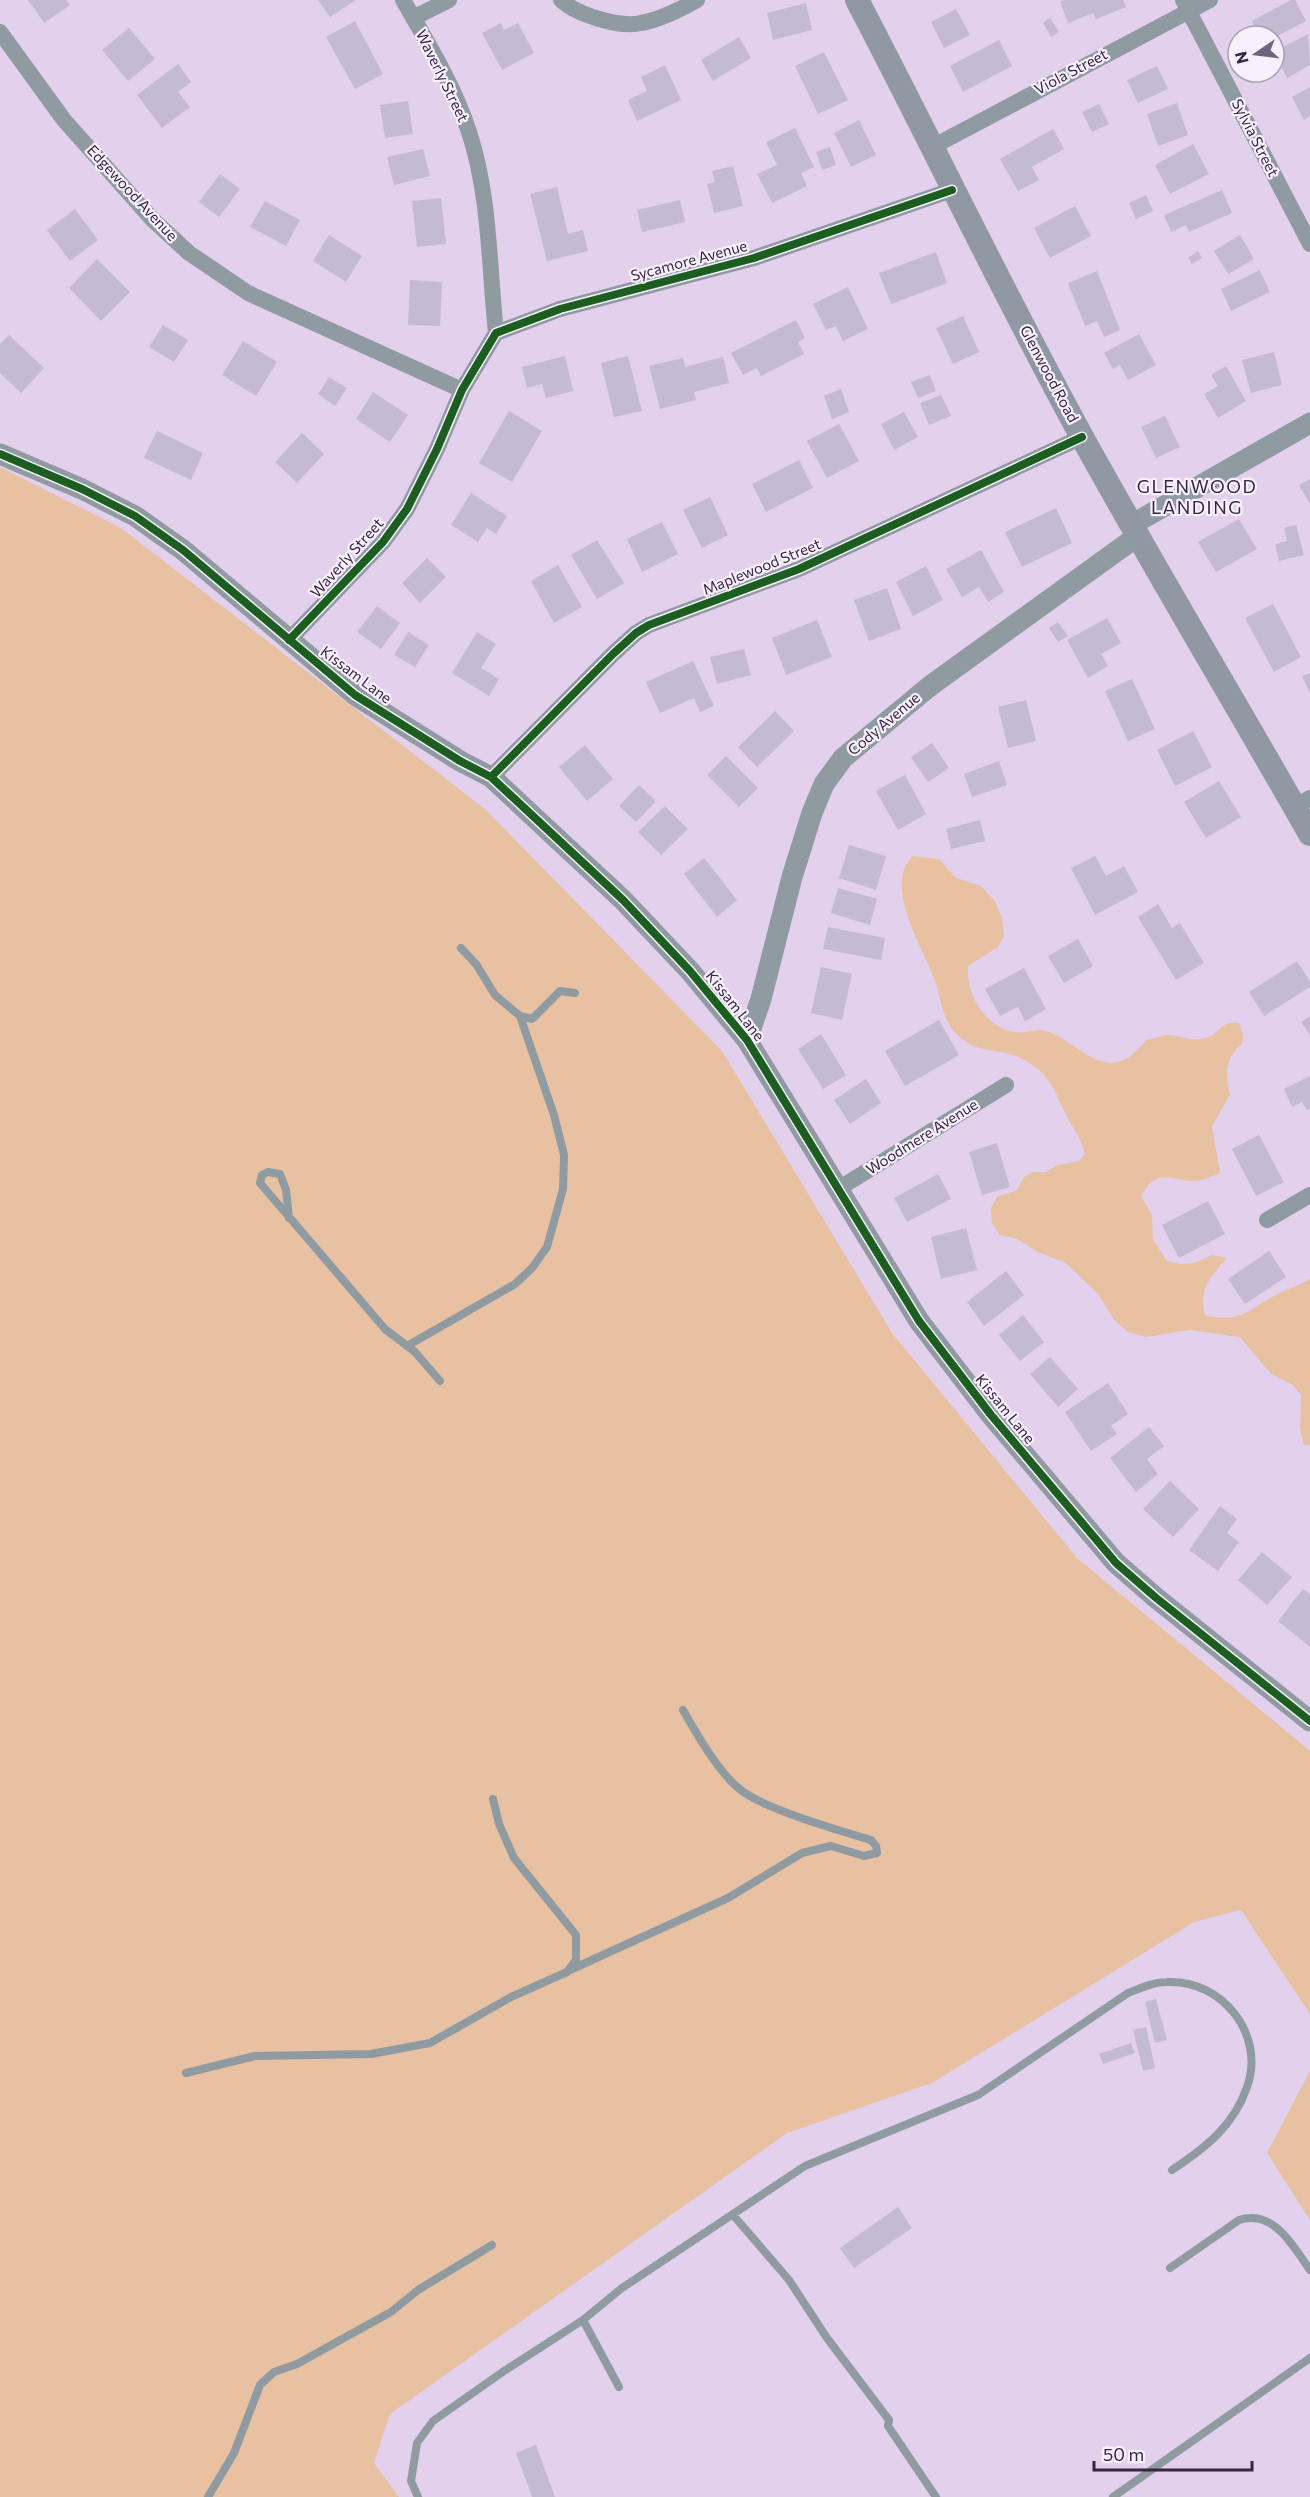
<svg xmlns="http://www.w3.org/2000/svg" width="1310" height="2497" font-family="Commissioner,sans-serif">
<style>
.green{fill:#e8c1a3}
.building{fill:#c5bad4}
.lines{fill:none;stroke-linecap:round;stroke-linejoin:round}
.service{stroke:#8f9aa1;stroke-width:8}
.minor{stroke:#8f9aa1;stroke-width:16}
.tertiary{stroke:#8f9aa1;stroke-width:21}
.secondary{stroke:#9099a3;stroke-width:24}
.cycleway-casing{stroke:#f8f0fd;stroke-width:11}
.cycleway{stroke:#1b5e20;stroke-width:8}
.labels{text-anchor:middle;stroke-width:4.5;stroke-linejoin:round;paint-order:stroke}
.street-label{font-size:15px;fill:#372740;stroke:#f8f0fd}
.quarter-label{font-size:18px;letter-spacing:1.5px;fill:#372740;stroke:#f8f0fd}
</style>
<rect width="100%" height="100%" fill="#e2d0ec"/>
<path class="green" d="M0,467L121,528L485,809L722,1051L892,1333L1077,1558L1310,1751V2014L1241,1910L1194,1922L932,2083L787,2133L390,2414L374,2463L399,2497H0Z
M913,856L939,859L956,878L981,886L994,900L1002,917L1004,936L998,947L968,966C966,995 984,1026 1014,1032C1024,1034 1037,1028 1046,1031C1081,1042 1108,1091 1146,1040C1153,1039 1162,1035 1169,1035C1185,1036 1189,1042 1206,1038C1221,1034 1218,1021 1239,1023L1243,1035L1242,1044C1225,1058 1225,1075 1230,1094L1212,1127L1220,1173C1213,1176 1204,1180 1197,1181C1173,1182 1158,1165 1141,1196L1152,1215L1153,1239L1167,1261L1180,1264L1194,1263L1212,1255L1227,1258C1210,1277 1198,1290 1205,1315C1246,1324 1248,1308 1280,1293C1290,1288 1300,1285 1310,1279V1445H1304L1300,1428L1301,1395L1293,1385L1271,1374L1240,1337L1190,1330L1146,1337L1128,1332L1115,1321L1098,1294L1066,1263L1038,1252L1017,1239L1000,1235L992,1223L991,1208L997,1197L1017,1190L1024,1177L1033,1172H1046L1058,1165L1079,1161L1085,1154C1081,1137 1072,1127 1065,1113C1054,1088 1047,1070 1020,1058C995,1046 976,1056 954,1031C942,1017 941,1000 936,984C926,952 881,886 913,856Z
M1310,2071V2220L1267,2153Z"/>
<path class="building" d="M28,0H66L70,5L44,23Z
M318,0H356L330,17Z
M1065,0H1123L1126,7L1096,19L1093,13L1068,23L1060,2Z
M1291,0H1295L1306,21L1274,38V36H1260L1252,21Z
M806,3L812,30L773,40L767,13Z
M956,9L970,35L944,48L931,22Z
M1050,18L1059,32L1051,37L1043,23Z
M355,21L383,74L355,89L326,37Z
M501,23L504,30L518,23L534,53L502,70L482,33Z
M129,28L155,59L128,81L102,50Z
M1308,34L1310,65L1287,78L1274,52Z
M739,37L751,58L713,81L701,60Z
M999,40L1012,66L963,92L950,66Z
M824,52L848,100L818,114L795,66Z
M178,64L191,82L178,92L190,107L162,128L137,95Z
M665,65L681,100L637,121L628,100L647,91L641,77Z
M1157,66L1168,89L1138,103L1127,80Z
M1310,87V116L1304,120L1292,97Z
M408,101L413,134L385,138L380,105Z
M1177,103L1188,135L1158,146L1147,114Z
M1099,104L1109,124L1092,132L1082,112Z
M859,120L876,155L851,167L834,133Z
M795,128L814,167L801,173L807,186L772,203L757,174L777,165L766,142Z
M1053,129L1064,149L1032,167L1039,180L1018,191L1000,159Z
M1193,144L1209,174L1170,194L1155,165Z
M830,147L836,165L822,170L816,152Z
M423,149L430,176L394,185L387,157Z
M733,166L743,206L714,213L707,184L715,182L712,171Z
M220,174L240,189L219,217L199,202Z
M557,187L568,234L583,230L588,251L547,261L530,194Z
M1222,190L1232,213L1189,232L1186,225L1171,232L1164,215Z
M1146,195L1153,211L1136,219L1129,203Z
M441,198L446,244L417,247L412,201Z
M680,200L685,222L642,232L637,210Z
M265,201L300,220L286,246L250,227Z
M1075,206L1091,236L1050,258L1034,228Z
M75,209L98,240L70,261L47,230Z
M329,235L362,256L346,282L313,261Z
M1240,235L1254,259L1228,274L1214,251Z
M1198,251L1202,258L1192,264L1188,258Z
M936,252L947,283L891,304L879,273Z
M97,259L130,292L101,321L69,288Z
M1260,270L1270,292L1231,311L1221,289Z
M1097,271L1120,330L1104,337L1097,321L1085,326L1068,283Z
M410,280L442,282L440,326L408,325Z
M848,287L868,329L843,341L836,326L826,330L813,304Z
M963,316L979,352L953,364L936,328Z
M796,320L805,338L798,342L804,354L761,376L757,368L743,375L731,353Z
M163,325L188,340L174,362L149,347Z
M1139,334L1156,365L1128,380L1120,365L1113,369L1104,353Z
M9,335L44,368L21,393L0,373V344Z
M243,341L277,362L256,396L222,375Z
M1274,352L1282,385L1251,393L1242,360Z
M565,356L573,391L546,398L542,384L527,388L522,367Z
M628,356L642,411L614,417L601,363Z
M723,357L729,383L694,392L696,400L660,409L649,366L683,358L685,367Z
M1226,366L1246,401L1218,418L1204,394L1218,386L1211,375Z
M930,375L936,391L918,398L911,382Z
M329,377L347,388L335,406L318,394Z
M841,389L849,412L832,419L824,396Z
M373,392L408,415L390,442L356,419Z
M941,395L951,416L929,425L920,403Z
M509,411L542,431L512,482L479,463Z
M904,412L918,437L894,450L881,424Z
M1165,416L1180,447L1156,458L1141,427Z
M839,424L859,461L827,478L807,441Z
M157,431L203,453L191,480L144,458Z
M302,433L324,454L297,483L275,462Z
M799,460L813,488L766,512L752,484Z
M1310,479V504L1299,485Z
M471,493L507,516L496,534L487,528L478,542L451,525Z
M710,497L728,535L702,548L683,510Z
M1056,508L1072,543L1022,567L1005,532Z
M1239,519L1257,549L1216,572L1198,542Z
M662,522L678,554L642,572L627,539Z
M1296,525L1304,555L1279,561L1275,544L1287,541L1284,528Z
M597,540L624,583L597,599L571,555Z
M981,550L1004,592L988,602L979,587L962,597L946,569Z
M427,558L446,577L420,603L402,583Z
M558,565L582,607L554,623L531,581Z
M926,566L943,600L913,616L896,582Z
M887,588L901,629L869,641L854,600Z
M1273,604L1301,657L1274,672L1245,618Z
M377,606L400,623L381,649L357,632Z
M1107,618L1121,643L1101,654L1108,666L1088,678L1067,640Z
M817,620L832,657L786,675L772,638Z
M1058,622L1068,636L1058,642L1049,628Z
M408,632L429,645L415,667L394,655Z
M477,632L496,644L481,668L499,679L489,696L452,673Z
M744,649L751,675L717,684L710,657Z
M693,661L714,706L700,712L694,698L660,713L646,682Z
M1310,673V693L1302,676Z
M1132,679L1155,729L1128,741L1105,691Z
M1026,700L1036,741L1008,748L998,707Z
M775,711L794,731L757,767L738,747Z
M1193,731L1212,767L1175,786L1157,750Z
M932,743L949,768L928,782L911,757Z
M585,745L613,779L587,801L559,767Z
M726,756L758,788L739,807L707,775Z
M999,761L1007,785L972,797L964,774Z
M905,775L926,814L898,830L876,791Z
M1219,781L1241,817L1206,838L1184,802Z
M639,785L656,801L636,822L619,806Z
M665,806L688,829L661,855L638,832Z
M980,820L985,841L951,849L946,829Z
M849,845L886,856L876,890L839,878Z
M1095,856L1106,876L1124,866L1138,892L1095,915L1071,868Z
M704,858L737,900L717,917L684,874Z
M838,888L877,899L870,925L831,913Z
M1158,904L1172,928L1180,923L1204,963L1176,980L1138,917Z
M828,927L885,938L881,960L823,949Z
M1078,939L1093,966L1064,983L1048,956Z
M1297,961L1310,981V987L1264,1016L1249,992Z
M821,967L852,974L842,1020L811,1013Z
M1024,968L1046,1009L1025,1021L1018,1007L1000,1016L985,989Z
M1310,1016V1035L1301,1022Z
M939,1020L959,1055L905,1086L885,1051Z
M821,1034L846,1075L823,1089L798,1049Z
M1310,1076V1109L1307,1110L1302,1102L1292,1107L1284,1089Z
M866,1079L881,1103L850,1124L834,1100Z
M1259,1135L1284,1182L1256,1196L1232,1149Z
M997,1143L1010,1187L982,1195L969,1152Z
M938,1174L951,1199L907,1222L894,1198Z
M1208,1201L1225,1234L1179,1258L1162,1225Z
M966,1228L977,1270L941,1279L931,1237Z
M1269,1251L1286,1277L1245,1304L1228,1279Z
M1006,1271L1024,1295L984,1326L967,1302Z
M1023,1315L1044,1342L1020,1361L999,1335Z
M1050,1357L1078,1389L1058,1407L1030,1374Z
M1108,1383L1128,1414L1111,1426L1117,1434L1091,1451L1065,1412Z
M1149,1427L1164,1446L1147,1459L1158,1474L1136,1492L1110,1458Z
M1170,1481L1199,1509L1173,1537L1143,1509Z
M1220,1506L1237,1519L1227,1533L1239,1542L1218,1571L1189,1550Z
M1262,1552L1292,1577L1267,1605L1238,1580Z
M1303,1589L1310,1594V1647L1278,1621Z
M1156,1999L1167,2040L1155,2043L1145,2002Z
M1146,2027L1155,2068L1143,2071L1133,2030Z
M1131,2043L1135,2053L1103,2064L1099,2054Z
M898,2207L912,2228L854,2268L840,2248Z
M536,2445L555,2497H532L516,2453Z"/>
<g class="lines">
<path class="service" d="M461,948L476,964L495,995L520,1016
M289,1218L286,1190L280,1174L268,1172L262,1175L260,1183L385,1329L415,1352L440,1381
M407,1346L515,1284L532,1268L547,1247L563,1189L564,1155L554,1115L520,1016L532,1019L560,991L575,993
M570,1970L728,1898L802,1853L831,1846L864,1856L877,1853L876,1846L871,1840C838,1830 768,1810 742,1791C719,1774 697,1734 683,1710
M186,2073L255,2056L371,2054L430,2043L511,1997L567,1972L576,1960V1935L514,1858L499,1824L493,1799
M733,2215L789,2280L827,2338L889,2420L888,2426L936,2497
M1170,2268L1239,2220C1274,2209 1293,2246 1310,2270
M583,2320L619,2387
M208,2497L234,2453L260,2385L274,2372L297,2364L391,2312L418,2290L492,2245
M418,2497L411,2481L417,2443L433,2421L504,2371L583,2320L622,2288L805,2166L978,2095L1128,1993C1141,1988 1153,1982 1167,1982C1222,1979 1266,2035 1247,2087C1234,2126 1205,2148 1172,2170
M1113,2497L1310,2358"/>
<path class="minor" d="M403,0C427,42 454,85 469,132C490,195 489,267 496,333
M561,0C577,15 620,28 641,23C659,20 681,9 697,0
M1183,0L1310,244
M413,18L449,0
M0,32L64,120L152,219L189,253L248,293L462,390
M934,146L1210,0
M289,640L383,542L407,509L437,449L462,390L496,333L560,309L754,258L952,190
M491,777L613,654L636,633L649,625L799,569L1082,437
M1294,807L1310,798
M838,1189L1006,1085
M1267,1220L1310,1195"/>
<path class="tertiary" d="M0,454L82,489L135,516L183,550L355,695L460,761L491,777L623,900L690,971L747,1040L919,1321L991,1415L1116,1563L1155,1597L1310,1721
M1133,524L1310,423
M747,1040L761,999L792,877L812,813L824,784L843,758L930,686L1139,535"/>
<path class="secondary" d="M857,0C933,145 1003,293 1082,437C1156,571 1235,702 1310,834"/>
<g class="cycleway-casing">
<path id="cycleway" d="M0,454L82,489L135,516L183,550L355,695L460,761L491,777L623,900L690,971L747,1040L919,1321L991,1415L1116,1563L1155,1597L1310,1721
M289,640L383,542L407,509L437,449L462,390L496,333L560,309L754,258L952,190
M491,777L613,654L636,633L649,625L799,569L1082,437"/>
</g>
<use href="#cycleway" class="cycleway"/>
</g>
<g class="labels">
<g class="street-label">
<text transform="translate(1071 72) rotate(-28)" y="5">Viola Street</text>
<text transform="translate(442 76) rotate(64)" y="5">Waverly Street</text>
<text transform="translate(1255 138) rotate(63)" y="5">Sylvia Street</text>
<text transform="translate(132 193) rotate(47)" y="5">Edgewood Avenue</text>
<text transform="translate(689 261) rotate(-15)" y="5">Sycamore Avenue</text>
<text transform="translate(1049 374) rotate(62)" y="5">Glenwood Road</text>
<text transform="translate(347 558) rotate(-48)" y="5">Waverly Street</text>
<text transform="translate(762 567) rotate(-22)" y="5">Maplewood Street</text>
<text transform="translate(356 675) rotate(37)" y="5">Kissam Lane</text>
<text transform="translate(884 724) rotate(-40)" y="5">Cody Avenue</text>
<text transform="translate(735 1006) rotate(52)" y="5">Kissam Lane</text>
<text transform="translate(922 1137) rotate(-32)" y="5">Woodmere Avenue</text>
<text transform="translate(1005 1409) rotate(51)" y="5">Kissam Lane</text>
</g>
<g class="quarter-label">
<text x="1197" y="493">GLENWOOD<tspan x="1197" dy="21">LANDING</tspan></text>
</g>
</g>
<g transform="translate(1256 54) rotate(256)"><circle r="28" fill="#f8f0fd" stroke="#aba0b1" stroke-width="1.5"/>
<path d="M0-4.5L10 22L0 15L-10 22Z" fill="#73627c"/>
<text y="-9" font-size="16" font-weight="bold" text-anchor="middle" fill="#372740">N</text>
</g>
<path d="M1094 2461v9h158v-9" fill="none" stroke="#372740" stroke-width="3"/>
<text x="1103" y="2461" font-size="18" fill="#372740" stroke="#f8f0fd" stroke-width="4.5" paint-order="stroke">50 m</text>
</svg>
